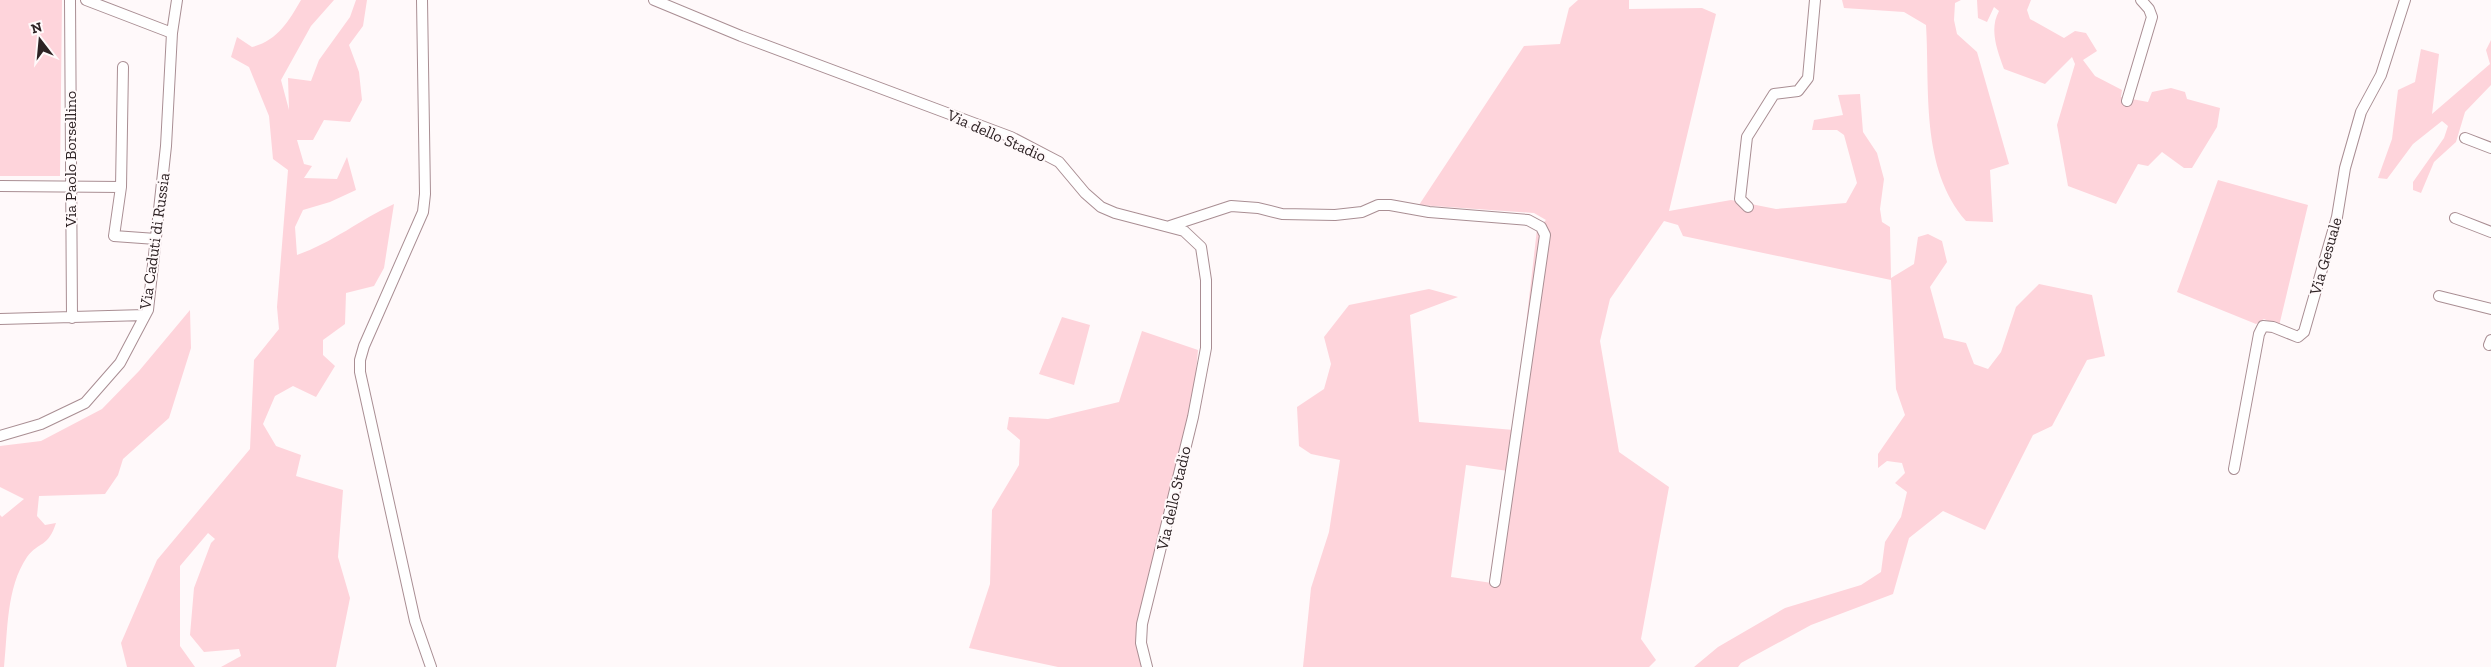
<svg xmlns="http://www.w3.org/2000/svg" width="2491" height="667" font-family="'Zilla Slab',serif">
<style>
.green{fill:#fed4db;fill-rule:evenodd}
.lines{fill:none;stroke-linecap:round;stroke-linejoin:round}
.minor-casing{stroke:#a98e93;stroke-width:12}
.minor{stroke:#fff;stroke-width:10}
.labels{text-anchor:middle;stroke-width:4;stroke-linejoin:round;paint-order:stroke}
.street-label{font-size:16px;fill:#2d2224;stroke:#fff9fa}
</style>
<rect width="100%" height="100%" fill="#fff9fa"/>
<path class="green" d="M0,0H62L60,176H0Z
M301,0H334L311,26L281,80L289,110L288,78L311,81L319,60L350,17L356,0H367L363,26L349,45L359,72L362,100L350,122L324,120L313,140H297L304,164L312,166L304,178L337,179L347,157L356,190L330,202L303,210L295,227L297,255C332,243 361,219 394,204L384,268L374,286L346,293L345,324L323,340V355L335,366L316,397L293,386L275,396L263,424L276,446L301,455L296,476L343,490L338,557L350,598L336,667H221L241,656L239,649L204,652L190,635L194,588L211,543L215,539L208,533L180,566V646L195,667H199H127L121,643L157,560L250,449L254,360L279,329L277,307L288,170L273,159L269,116L249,67L231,57L237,37L252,47C277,41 289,21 301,0Z
M1578,0H1629V9L1702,8L1716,14L1669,211L1731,200L1776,209L1846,203L1857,183L1844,135L1837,130H1812L1814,120L1843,115L1838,95L1860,94L1863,132L1877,153L1884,179L1880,209L1882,222L1890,227L1891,278L1914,264L1918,237L1928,234L1942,241L1947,262L1930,287L1944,338L1966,343L1974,364L1988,369L2001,352L2016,307L2039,284L2092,295L2105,356L2087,360L2052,426L2033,435L1985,530L1943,511L1909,538L1893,594L1811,625L1741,663L1738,667H1694L1718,647L1785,608L1861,585L1881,572L1885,542L1901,517L1907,492L1895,483L1905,473L1902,463L1887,461L1878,468V454L1905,415L1896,389L1891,280L1683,236L1678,225L1664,221L1610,299L1600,341L1619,452L1669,487L1641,639L1656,660L1649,667H1303L1311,588L1329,532L1340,460L1311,454L1299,446L1297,407L1324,389L1331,364L1324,337L1349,305L1429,289L1458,297L1410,315L1419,422L1514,430L1537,229L1546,220L1534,213L1419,205L1524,46L1560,44L1569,8ZM1466,465L1508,471L1492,583L1451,577Z
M1842,0H1961L1955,3L1954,20L1957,34L1977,52L2009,164L1990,170L1993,222L1966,221C1920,168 1930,90 1926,25L1904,12L1844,8Z
M1977,0H2031L2027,10L2030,19L2064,38L2075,31L2086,33L2097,51L2083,60L2095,76L2122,90L2121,97L2148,102L2152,92L2171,88L2185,92L2187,99L2220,108L2217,127L2192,168H2184L2162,152L2148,166L2138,164L2116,204L2068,186L2057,125L2075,64L2072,57L2045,84L2004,69C1997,50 1989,29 1999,11L1994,7L1987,22L1978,18Z
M2491,40V85L2465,112L2456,142L2434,162L2421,193L2413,190V182L2444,138L2448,126L2442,121L2413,144L2387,179L2378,178L2392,139L2398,90L2415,82L2421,49L2439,54L2432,114L2490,64L2486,50Z
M2218,180L2308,205L2279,326L2264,319L2256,324L2177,292Z
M190,310L191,348L169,418L123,459L118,475L105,494L39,496L37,516L45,525L56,523C48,548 39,541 27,557C6,588 8,631 4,667H0V515L2,517L24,499L0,487V446L41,441L102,409L139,371Z
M1062,317L1090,325L1074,385L1039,374Z
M1142,331L1198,350L1194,395L1136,635L1143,667H1058L969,648L990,584L992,510L1019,465L1020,440L1007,429L1009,417L1048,419L1119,402Z"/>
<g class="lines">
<g class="minor-casing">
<path id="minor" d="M70,0L72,318
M86,0L172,33
M422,0L425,194L423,212L364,346L360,360V372L415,621L431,667
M654,0L741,36L1011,137L1059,162L1085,193L1101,207L1115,213L1184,231L1201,247L1206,280V348L1193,417L1142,624L1141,643L1147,667
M123,67L121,187L114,236L156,239
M2127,101L2152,17L2149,9L2141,0
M2465,138L2491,148
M0,186L121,187
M1748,207L1740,199L1747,137L1774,94L1798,91L1808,78L1815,0
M2455,218L2491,232
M1170,226L1231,206L1258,208L1282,214L1335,215L1362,212L1378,205H1390L1429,212L1528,220L1541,227L1545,235L1495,582
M2439,296L2491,309
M0,319L145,315
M2489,345L2491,340
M0,436L41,424L85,403L120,363L148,310L166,146L172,33L177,0
M2234,469L2259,334L2263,326L2273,327L2298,337L2304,332L2337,217L2345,168L2361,112L2381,75L2405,0"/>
</g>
<use href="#minor" class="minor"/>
</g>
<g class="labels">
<g class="street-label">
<text transform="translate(997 135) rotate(24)" y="6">Via dello Stadio</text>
<text transform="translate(70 159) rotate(-90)" y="6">Via Paolo Borsellino</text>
<text transform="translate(154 241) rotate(-82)" y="6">Via Caduti di Russia</text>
<text transform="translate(2325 256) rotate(-74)" y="6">Via Gesuale</text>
<text transform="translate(1173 498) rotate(-77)" y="6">Via dello Stadio</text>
</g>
</g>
<g transform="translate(40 40) rotate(344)" stroke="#fff9fa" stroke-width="4" paint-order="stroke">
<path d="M0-4L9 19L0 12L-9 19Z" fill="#2d2224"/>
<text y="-8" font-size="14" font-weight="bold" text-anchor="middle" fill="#2d2224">N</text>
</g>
</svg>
